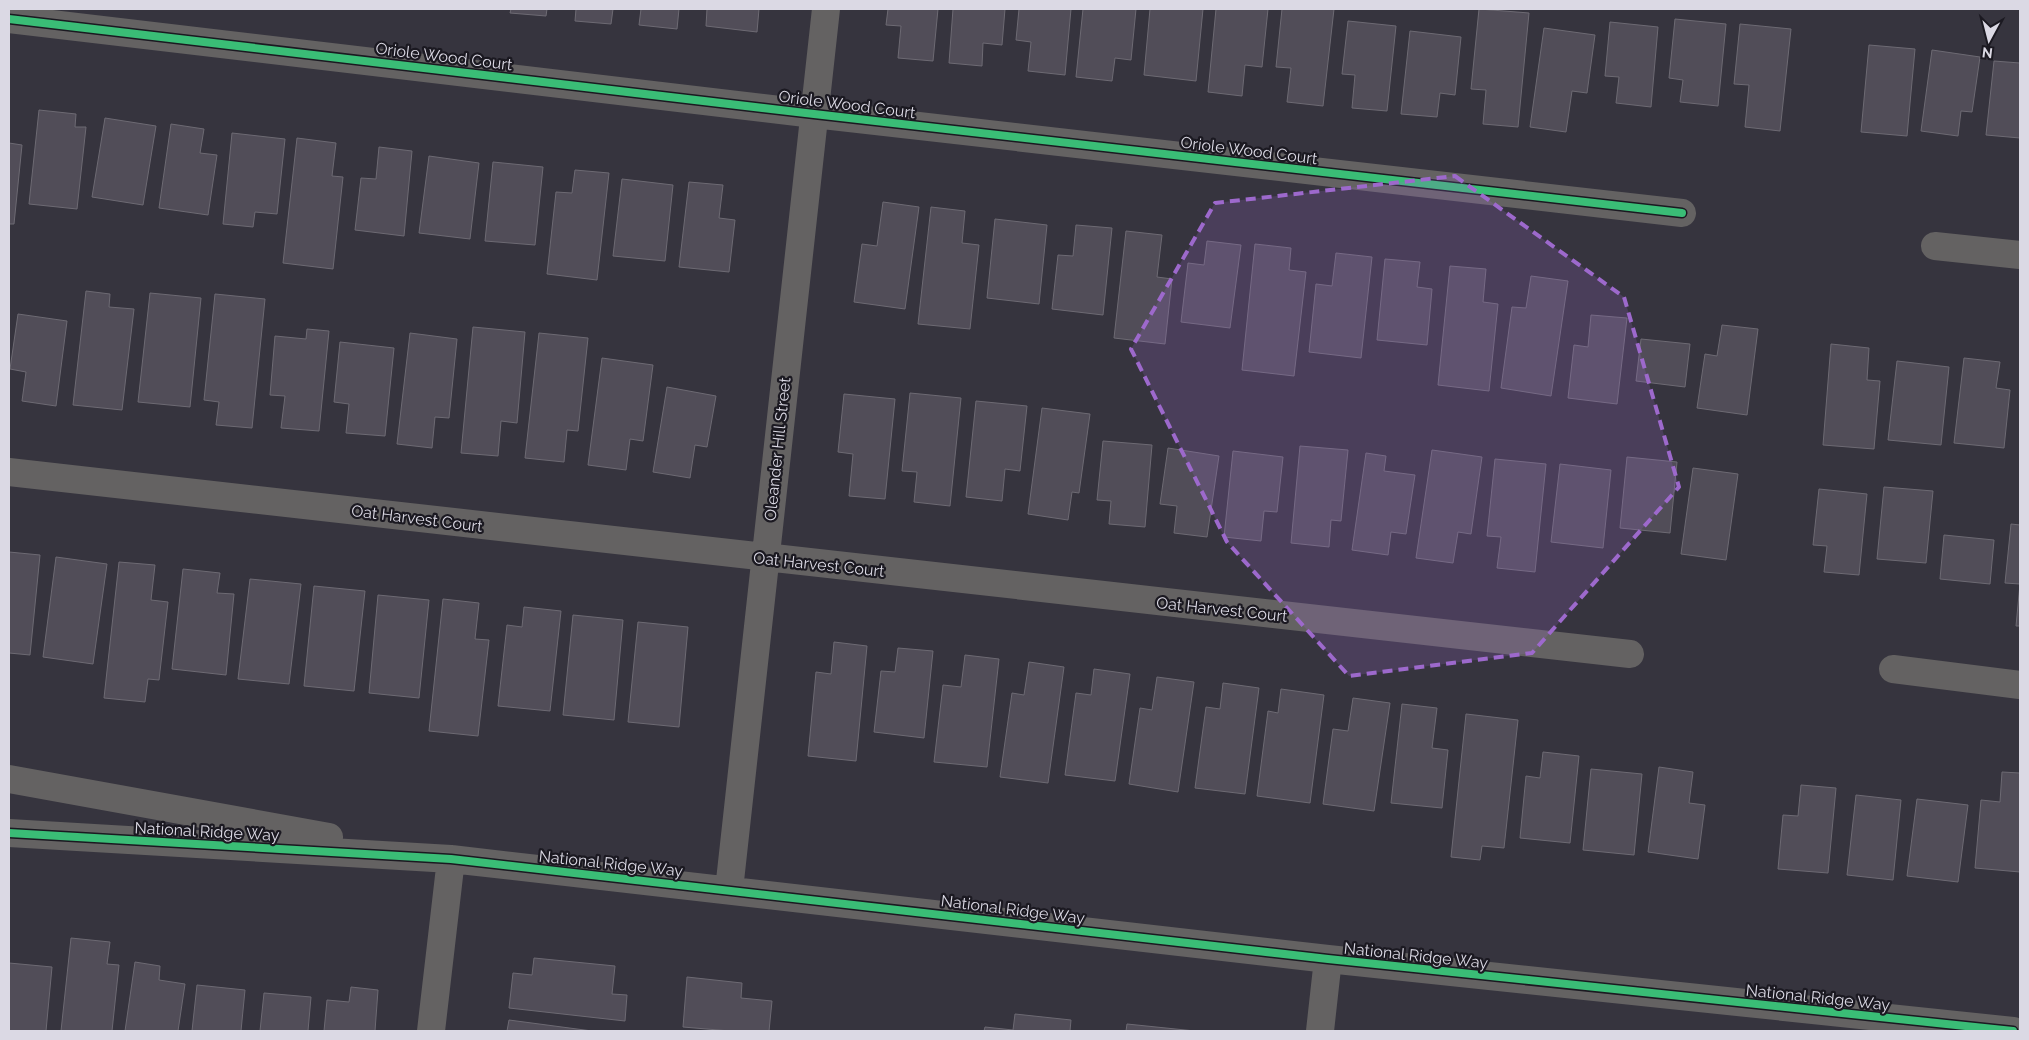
<svg xmlns="http://www.w3.org/2000/svg" width="2029" height="1040" font-family="Raleway,sans-serif">
<style>
.building{fill:#514d58;stroke:#6d6a73}
.lines{fill:none;stroke-linecap:round;stroke-linejoin:round}
.minor{stroke:#646262;stroke-width:28}
.cycleway-casing{stroke:#1b1921;stroke-width:11}
.cycleway{stroke:#3abd76;stroke-width:8}
.marked{fill:#9d69cc;fill-opacity:0.2;stroke:#9d69cc;stroke-width:4;stroke-dasharray:10 6;stroke-linejoin:round}
.labels{text-anchor:middle;stroke-width:4.5;stroke-linejoin:round;paint-order:stroke}
.street-label{font-size:16px;fill:#dbd9e4;stroke:#1b1921}
</style>
<rect width="100%" height="100%" fill="#36343e"/>
<path class="building" d="M511,9H547L546,16L510,13Z
M576,9H613L611,24L575,21Z
M641,9H694H679L677,29L639,25Z
M707,9H759L757,32L706,26Z
M888,9H938L933,61L898,58L901,26L886,25Z
M953,9H1005L1002,45L983,43L982,66L949,63Z
M1019,9H1071L1065,75L1028,71L1031,42L1016,40Z
M1083,9H1136L1131,60L1115,58L1112,81L1076,77Z
M1150,9H1203L1196,81L1144,75Z
M1216,9H1268L1262,67L1245,65L1242,96L1208,92Z
M1282,9H1334L1323,106L1287,102L1291,68L1276,67Z
M1479,9L1529,13L1518,127L1483,124L1486,90L1471,89Z
M1675,19L1726,24L1718,106L1680,102L1683,80L1669,78Z
M1348,21L1396,26L1387,111L1352,108L1355,75L1342,74Z
M1610,22L1658,27L1651,107L1616,103L1619,77L1605,76Z
M1740,24L1791,29L1780,131L1745,127L1749,85L1734,84Z
M1544,28L1595,35L1587,93L1572,91L1566,132L1530,127Z
M1410,31L1461,37L1455,95L1440,93L1437,117L1401,114Z
M1869,45L1915,49L1907,136L1861,132Z
M1932,50L1980,57L1972,112L1961,111L1958,136L1921,131Z
M1994,61L2020,63V138L1986,135Z
M39,110L76,114L75,127H86L77,209L29,204Z
M105,118L156,126L143,205L92,197Z
M171,124L204,129L200,153L217,155L208,215L159,208Z
M232,133L285,139L277,214L255,212L253,227L223,224Z
M297,138L336,143L332,176L343,177L333,269L283,263Z
M9,143L22,145L14,224H9Z
M379,147L412,151L404,236L355,230L361,178L376,179Z
M429,156L479,163L470,239L419,233Z
M493,162L543,167L535,245L485,241Z
M575,170L609,173L597,280L547,274L556,192L572,193Z
M622,179L673,185L665,261L613,256Z
M689,182L723,185L719,218L735,220L729,272L679,267Z
M883,202L919,207L905,309L854,302L862,244L877,246Z
M931,207L965,211L962,243L979,245L970,329L918,324Z
M995,219L1047,225L1039,304L987,298Z
M1076,225L1112,228L1103,315L1052,309L1058,255L1073,256Z
M1126,231L1162,235L1157,277L1172,279L1165,344L1114,338Z
M1207,241L1241,245L1230,328L1181,322L1188,263L1204,265Z
M1255,244L1291,248L1289,270L1306,272L1294,376L1242,370Z
M1336,253L1372,257L1361,358L1309,352L1316,284L1332,286Z
M1385,259L1420,262L1417,287L1432,289L1427,345L1377,340Z
M1450,266L1486,269L1483,302L1498,304L1489,391L1438,385Z
M1531,276L1568,281L1551,396L1501,388L1512,307L1526,308Z
M86,291L110,294L109,307L134,309L122,410L73,405Z
M150,293L201,298L190,407L138,402Z
M215,294L265,299L252,428L216,425L219,402L204,400Z
M18,314L67,321L56,406L22,401L26,372L10,369Z
M1591,315L1627,318L1617,404L1568,398L1574,345L1588,347Z
M1722,325L1758,329L1747,415L1697,408L1705,354L1717,356Z
M473,327L525,332L517,423L501,421L498,456L461,453Z
M307,329L329,331L319,431L281,428L285,396L270,395L275,336L306,339Z
M410,333L457,339L449,418L435,417L432,448L397,444Z
M539,333L588,338L578,431L567,430L564,462L525,458Z
M1641,339L1690,344L1685,387L1636,381Z
M340,342L394,348L385,436L346,433L349,404L334,402Z
M1831,344L1869,348L1867,380L1880,381L1874,449L1823,445Z
M602,358L653,365L643,441L630,439L626,470L588,465Z
M1964,358L2000,362L1996,388L2010,390L2004,448L1954,443Z
M1897,361L1949,367L1941,445L1888,440Z
M667,387L716,396L707,447L695,445L690,478L653,472Z
M910,393L961,398L950,506L914,502L917,472L902,471Z
M844,394L895,399L885,499L849,496L853,454L838,452Z
M976,401L1027,406L1020,471L1005,469L1002,501L966,497Z
M1042,408L1090,414L1079,493L1072,492L1068,520L1028,514Z
M1103,441L1152,445L1145,527L1109,524L1111,501L1097,500Z
M1300,446L1348,450L1341,521L1331,520L1329,547L1291,543Z
M1168,448L1219,456L1207,537L1174,533L1177,506L1160,504Z
M1432,450L1482,457L1471,534L1458,532L1453,563L1416,558Z
M1233,451L1283,457L1277,512L1264,511L1261,541L1224,537Z
M1366,453L1386,456L1384,471L1415,475L1406,534L1391,532L1388,555L1352,550Z
M1627,457L1677,462L1670,533L1620,528Z
M1495,459L1546,464L1535,572L1497,568L1501,537L1487,536Z
M1560,464L1611,470L1603,548L1551,542Z
M1693,468L1738,474L1726,560L1681,554Z
M1884,487L1933,491L1926,563L1877,559Z
M1819,489L1867,494L1859,575L1824,572L1827,546L1813,545Z
M2011,524L2020,525V626H2016L2020,584L2005,583Z
M1944,535L1994,540L1990,584L1940,579Z
M9,552L40,555L30,655L9,653Z
M56,557L107,564L93,664L43,657Z
M119,562L155,565L151,600L168,602L159,680L148,679L145,702L104,698Z
M183,569L220,573L217,593L234,594L226,675L172,669Z
M250,579L301,584L289,684L238,679Z
M314,586L365,591L354,691L304,686Z
M378,595L429,600L419,698L369,693Z
M443,599L479,603L475,639L489,640L478,736L429,731Z
M524,607L561,611L550,711L498,706L507,625L522,627Z
M573,615L623,620L614,720L563,715Z
M638,622L688,627L679,727L628,722Z
M834,642L867,646L856,761L808,756L816,672L831,674Z
M898,648L933,651L924,738L874,732L881,671L895,672Z
M965,655L999,659L987,767L934,762L943,685L961,687Z
M1029,662L1064,667L1048,783L1000,777L1012,693L1024,695Z
M1094,669L1130,674L1115,781L1065,775L1076,693L1091,695Z
M1157,677L1194,682L1178,792L1129,784L1140,708L1152,710Z
M1223,683L1259,688L1245,794L1195,788L1206,707L1220,709Z
M1281,689L1324,695L1310,803L1257,796L1268,711L1278,713Z
M1353,698L1390,703L1374,811L1323,804L1333,729L1348,731Z
M1402,704L1437,708L1432,748L1448,750L1442,808L1391,803Z
M1466,714L1518,720L1504,848L1482,846L1480,860L1451,857Z
M1543,752L1579,756L1570,843L1520,838L1526,776L1540,778Z
M1659,767L1693,772L1689,803L1705,805L1698,859L1648,852Z
M1591,769L1642,774L1634,855L1583,850Z
M2002,772L2020,773V872L1975,868L1981,800L2000,802Z
M1801,785L1836,788L1828,873L1778,869L1783,815L1798,816Z
M1856,795L1901,800L1893,880L1847,875Z
M1917,799L1968,805L1958,882L1907,876Z
M71,938L110,942L107,964L119,965L112,1031H61Z
M534,958L615,966L612,994L627,995L625,1021L509,1008L513,973L532,975Z
M135,962L160,966L159,980L185,984L178,1031H125Z
M9,963L52,967L46,1031H9Z
M687,977L742,983L741,998L772,1001L769,1031H730L683,1027Z
M197,985L245,990L241,1031H192Z
M351,987L378,990L375,1031H324L327,1000L349,1002Z
M264,993L311,997L308,1031H260Z
M1015,1014L1071,1020L1070,1031H984L985,1027L1013,1030Z
M509,1020L592,1031H507Z
M1127,1024L1195,1031H1126Z"/>
<g class="lines">
<path class="minor" d="M9,19L814,114L1682,213
M1935,246L2020,255
M9,472L1630,654
M1893,669L2020,685
M9,779L329,837
M9,833L451,859L1328,959L2013,1031
M729,890L826,9
M431,1031L451,859
M1320,1031L1328,959"/>
<g class="cycleway-casing">
<path id="cycleway" d="M9,19L814,114L1682,213
M9,833L451,859L1328,959L2013,1031"/>
</g>
<use href="#cycleway" class="cycleway"/>
</g>
<path class="marked" d="M1455,176L1624,297L1679,487L1532,653L1349,676L1227,542L1131,349L1215,203Z"/>
<g class="labels">
<g class="street-label">
<text transform="translate(444 56) rotate(7)" y="6">Oriole Wood Court</text>
<text transform="translate(847 104) rotate(7)" y="6">Oriole Wood Court</text>
<text transform="translate(1249 150) rotate(7)" y="6">Oriole Wood Court</text>
<text transform="translate(777 449) rotate(-84)" y="6">Oleander Hill Street</text>
<text transform="translate(417 518) rotate(7)" y="6">Oat Harvest Court</text>
<text transform="translate(819 564) rotate(6)" y="6">Oat Harvest Court</text>
<text transform="translate(1222 609) rotate(6)" y="6">Oat Harvest Court</text>
<text transform="translate(207 831) rotate(3)" y="6">National Ridge Way</text>
<text transform="translate(611 863) rotate(6)" y="6">National Ridge Way</text>
<text transform="translate(1013 909) rotate(7)" y="6">National Ridge Way</text>
<text transform="translate(1416 955) rotate(6)" y="6">National Ridge Way</text>
<text transform="translate(1818 997) rotate(6)" y="6">National Ridge Way</text>
</g>
</g>
<rect width="2029" height="1040" fill="none" stroke="#dbd9e4" stroke-width="20"/>
<g transform="translate(1989 40) rotate(187)" stroke="#1b1921" stroke-width="4" paint-order="stroke">
<path d="M0-4L9 19L0 12L-9 19Z" fill="#dbd9e4"/>
<text y="-8" font-size="14" font-weight="bold" text-anchor="middle" fill="#dbd9e4">N</text>
</g>
</svg>
